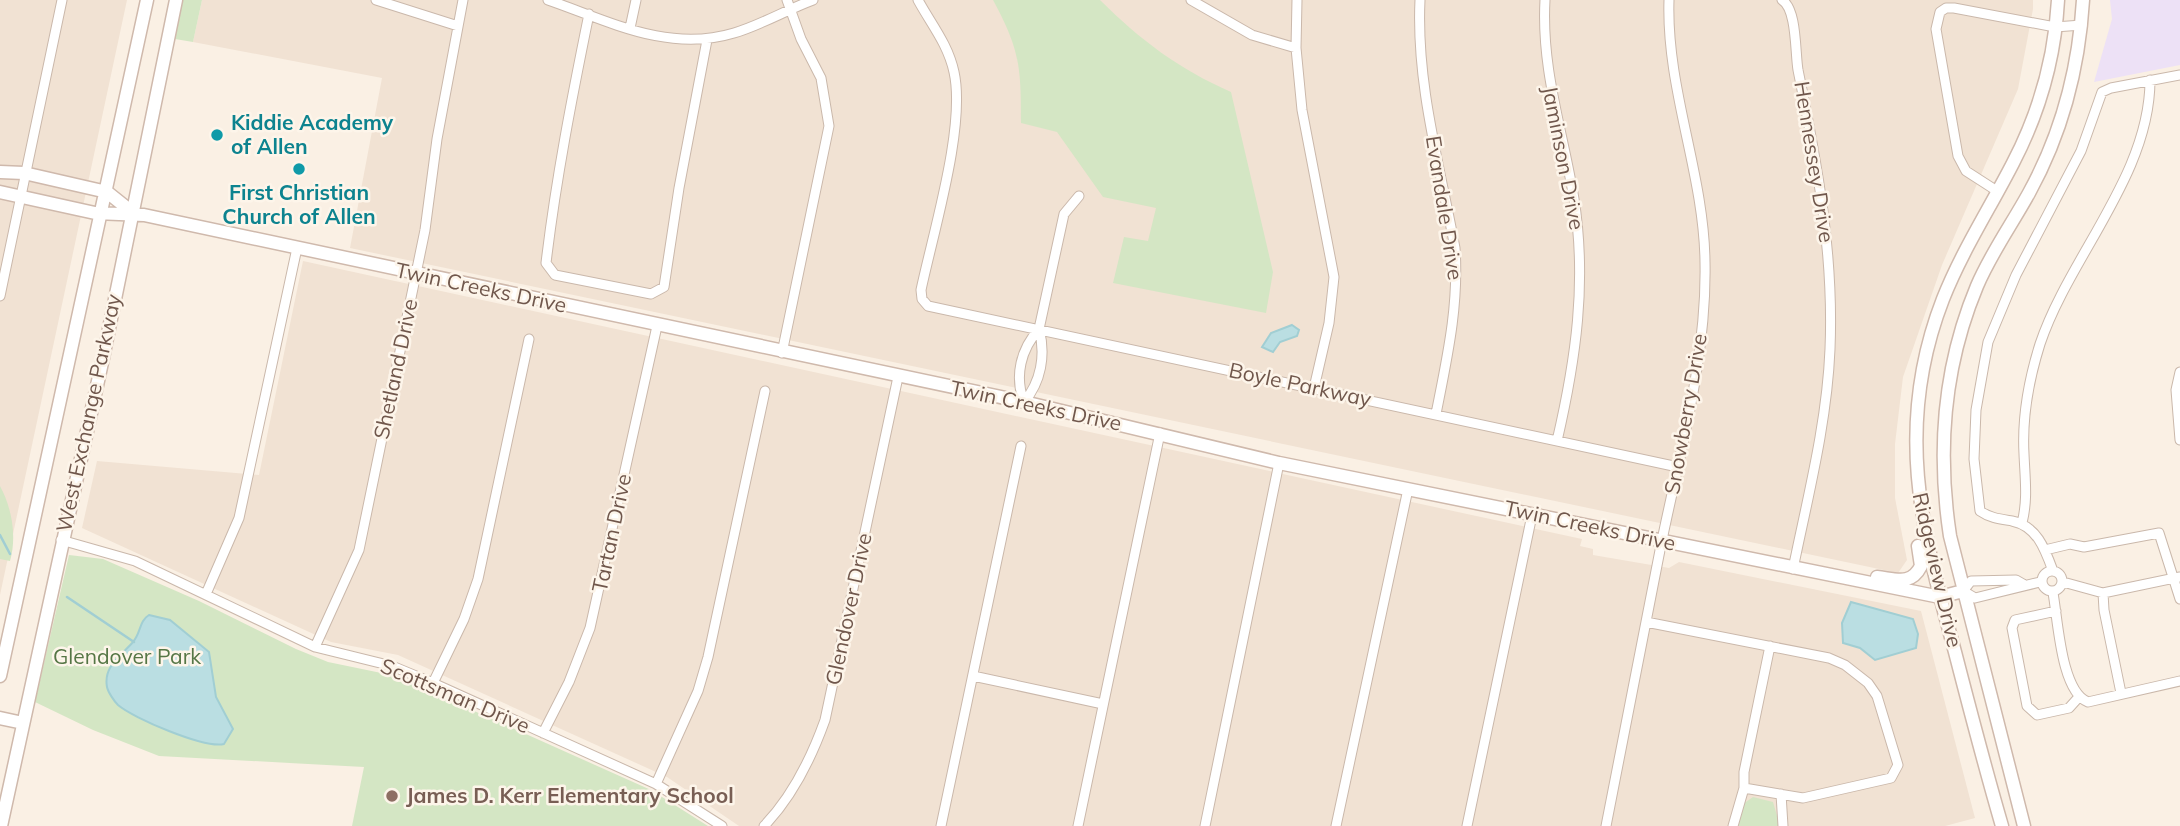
<svg xmlns="http://www.w3.org/2000/svg" width="2180" height="826" font-family="Mulish,sans-serif">
<style>
.residential{fill:#f1e2d3}
.education{fill:#ede1f6}
.green{fill:#d4e6c4}
.water{fill:#badee2;stroke:#a1ced3;stroke-width:2}
.lines{fill:none;stroke-linecap:round;stroke-linejoin:round}
.stream{stroke:#a1ced3;stroke-width:2.5}
.street-casing{stroke:#cab8ab;stroke-width:11}
.secondary-casing{stroke:#cfb9ac;stroke-width:15}
.street{stroke:#fff;stroke-width:9}
.secondary{stroke:#fff;stroke-width:12}
.culture-dot{fill:#0f9aa8;stroke:#fdf5ea;stroke-width:2.5}
.education-dot{fill:#8d6e63;stroke:#fdf5ea;stroke-width:2.5}
.labels{text-anchor:middle;stroke-width:5;stroke-linejoin:round;paint-order:stroke}
.culture-label{font-size:21px;font-weight:bold;fill:#0d838f;stroke:#fdf5ea;text-anchor:start}
.street-label{font-size:21px;fill:#70574c;stroke:#fdf5ea}
.park-label{font-size:21px;fill:#557645;stroke:#fdf5ea}
.education-label{font-size:21px;font-weight:bold;fill:#785e54;stroke:#fdf5ea;text-anchor:start}
</style>
<rect width="100%" height="100%" fill="#faf0e4"/>
<path class="residential" d="M0,0H127L0,595Z
M202,0H2033V9L2018,89L1942,265L1903,377L1895,444V498L1907,560L1898,573L350,248L382,78L193,42Z
M303,261L1582,539L1580,546L1593,549V555L1669,568L1679,562L1921,611L1975,818L1945,826H739L667,777L398,655L331,642L82,528L97,461L259,475Z"/>
<path class="education" d="M2110,0H2180V65L2094,82L2112,19Z"/>
<path class="green" d="M183,0H202L193,42L175,39Z
M993,0H1100C1140,40 1179,69 1231,92L1273,272L1266,313L1113,283L1124,237L1148,241L1156,208L1103,197L1057,132L1021,123C1021,67 1020,50 993,0Z
M0,486C12,508 17,537 10,561L0,559Z
M69,555L103,559L199,601L296,649L328,662L391,675L434,693L651,790L708,826H352L364,767L159,756L93,730L35,702Z
M1753,797L1773,802L1780,826H1737L1743,804Z"/>
<path class="water" d="M1292,325L1299,330L1297,336L1280,342L1273,352L1262,347L1271,333Z
M1851,602L1913,619L1918,634L1916,648L1875,660L1860,648L1843,643L1842,623Z
M149,615L170,620L209,652L216,697L233,729L224,744C205,749 133,718 118,705C114,701 108,692 107,687C103,666 122,655 133,642C141,633 139,621 149,615Z"/>
<g class="lines">
<path class="stream" d="M0,535L10,554
M67,597L134,642"/>
<g class="street-casing">
<path id="street" d="M376,0L458,26
M548,0C609,21 668,53 734,33C761,25 786,10 813,0
M918,0C931,24 948,44 954,72C966,126 933,233 921,290L922,299L928,306L1678,467
M1191,0L1252,35L1296,48
M1297,0L1296,48L1302,110L1334,277L1329,323L1314,388
M1420,0C1416,84 1440,166 1455,248C1459,306 1447,358 1436,414
M1545,0C1541,70 1563,131 1574,199C1587,282 1576,359 1557,441
M1782,0C1797,9 1795,52 1798,70C1817,163 1834,253 1830,349C1827,423 1808,496 1793,569
M589,14C572,97 556,179 546,263L555,275L651,294L664,287L679,188L707,40
M630,28L636,0
M1997,191L1966,171L1958,156L1936,29L1940,12L1946,8H1954L2055,27L2082,25
M0,296L62,0
M782,353L829,126L821,78L801,39L787,0
M2180,372L2176,390L2180,440
M1024,402C1041,382 1046,355 1039,329L1064,214L1079,196
M1024,402C1014,376 1021,349 1039,329
M2022,523C2028,499 2025,479 2024,454C2022,418 2029,379 2040,344C2069,257 2150,175 2150,80
M61,540L135,561L315,647L392,666L433,683L656,784L722,826
M2045,550L2070,544L2084,547L2159,533L2180,599
M2042 581a10 10 0 1 1 20 0a10 10 0 1 1-20 0Z
M2053,571C2045,549 2037,526 2012,521C2000,519 1990,518 1980,511L1974,459L1976,410L1988,342L2016,275L2081,151L2102,92L2111,88L2180,75
M2063,582L2103,593L2180,577
M2023,584L2016,580L1971,581L1963,591L1975,598L2040,582
M2053,593C2058,620 2061,692 2088,702L2180,681
M2103,593L2104,610L2121,693
M206,594L239,518L297,248
M2056,611L2015,620L2012,628L2027,706L2037,715L2069,708L2078,698
M1646,622L1829,658L1845,665L1868,683L1877,696L1898,765L1891,778L1803,798L1744,788
M315,647L359,550L425,230L437,139L463,0
M973,676L1103,704
M433,683L464,619L478,579L529,339
M543,733L569,682L590,628L657,326
M656,784L698,691L708,657L765,391
M1781,794L1783,826
M764,826C793,796 811,759 825,720L898,377
M941,826L1021,446
M1078,826L1160,433
M1205,826L1279,463
M1336,826L1408,489
M1467,826L1532,515
M1606,826C1625,731 1643,635 1662,540C1681,449 1707,355 1705,262C1704,173 1666,89 1669,0
M1733,826L1744,788V772L1770,646"/>
</g>
<g class="secondary-casing">
<path id="secondary" d="M0,172L24,173L107,192L132,212
M0,192L95,213L144,215L1024,402L1279,463L1940,597L1963,591
M1877,577C1896,579 1911,586 1921,566L1918,546
M0,676L147,0
M0,718L23,723
M1,826L103,358L176,0
M2002,826C1985,768 1970,710 1955,652C1921,528 1894,425 1943,299C1962,251 1990,208 2013,163C2039,113 2055,56 2058,0
M2024,826L1950,536C1937,451 1944,365 1977,286C1991,253 2012,224 2029,193C2062,133 2079,67 2083,0"/>
</g>
<use href="#street" class="street"/>
<use href="#secondary" class="secondary"/>
</g>
<g class="culture-dot">
<circle cx="217" cy="135" r="7"/>
<circle cx="299" cy="169" r="7"/>
</g>
<circle class="education-dot" cx="392" cy="796" r="7"/>
<g class="labels">
<g class="culture-label">
<text x="231" y="130">Kiddie Academy<tspan x="231" dy="24">of Allen</tspan></text>
<text x="299" y="200" text-anchor="middle">First Christian<tspan x="299" dy="24">Church of Allen</tspan></text>
</g>
<g class="street-label">
<text transform="translate(1563 158) rotate(79)" y="7">Jaminson Drive</text>
<text transform="translate(1814 162) rotate(81)" y="7">Hennessey Drive</text>
<text transform="translate(1444 208) rotate(81)" y="7">Evandale Drive</text>
<text transform="translate(481 288) rotate(12)" y="7">Twin Creeks Drive</text>
<text transform="translate(396 369) rotate(-78)" y="7">Shetland Drive</text>
<text transform="translate(1300 385) rotate(12)" y="7">Boyle Parkway</text>
<text transform="translate(1036 406) rotate(12)" y="7">Twin Creeks Drive</text>
<text transform="translate(89 413) rotate(-78)" y="7">West Exchange Parkway</text>
<text transform="translate(1686 414) rotate(-80)" y="7">Snowberry Drive</text>
<text transform="translate(1590 526) rotate(12)" y="7">Twin Creeks Drive</text>
<text transform="translate(612 533) rotate(-78)" y="7">Tartan Drive</text>
<text transform="translate(1937 570) rotate(77)" y="7">Ridgeview Drive</text>
<text transform="translate(849 609) rotate(-78)" y="7">Glendover Drive</text>
<text transform="translate(455 696) rotate(23)" y="7">Scottsman Drive</text>
</g>
<g class="park-label">
<text x="127" y="664">Glendover Park</text>
</g>
<g class="education-label">
<text x="406" y="803">James D. Kerr Elementary School</text>
</g>
</g>
</svg>
